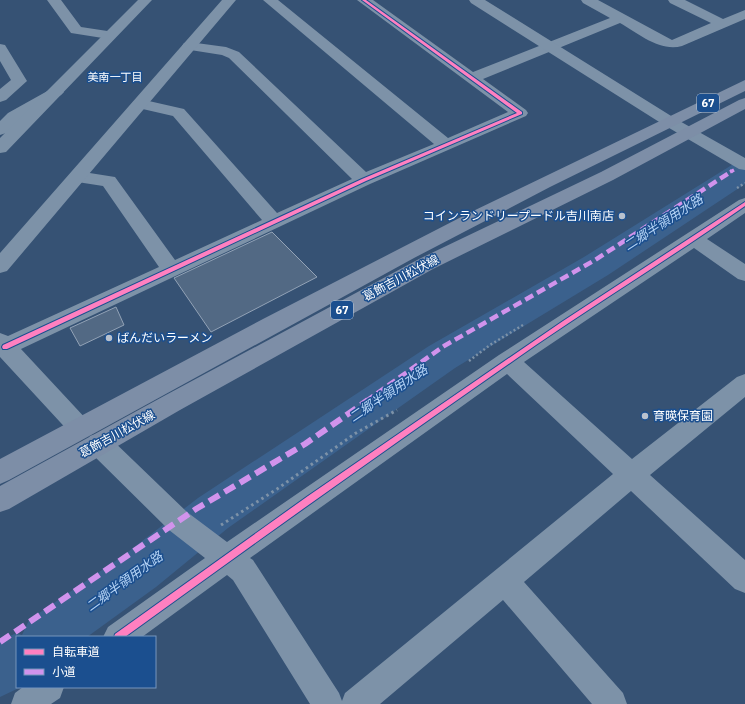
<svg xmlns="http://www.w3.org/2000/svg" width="745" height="704" font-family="'IBM Plex Sans','Noto Sans JP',sans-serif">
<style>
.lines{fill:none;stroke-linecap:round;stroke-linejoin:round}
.river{fill:#3b618d;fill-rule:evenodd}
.building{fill:#526984;stroke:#92a2b6}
.path-far1{stroke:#7d92a8;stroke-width:2.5;stroke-dasharray:2 2.5;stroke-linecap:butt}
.path{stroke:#7d92a8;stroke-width:3;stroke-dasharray:2.5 3.5;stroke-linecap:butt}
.minor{fill:#7d92a8;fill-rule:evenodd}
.tertiary{fill:#7d92a8;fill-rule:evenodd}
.primary{fill:#7d8ea7;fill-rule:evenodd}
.quiet-far2{stroke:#d193ec;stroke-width:3.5;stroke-dasharray:7 3.5;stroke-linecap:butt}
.quiet-far1{stroke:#d193ec;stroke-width:4.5;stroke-dasharray:9 4.5;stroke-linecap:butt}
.quiet{stroke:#d193ec;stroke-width:6;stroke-dasharray:12 6;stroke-linecap:butt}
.cycleway-casing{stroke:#1b4f8f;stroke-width:2}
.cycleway{fill:#ff80c0;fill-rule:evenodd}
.poi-dot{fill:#b9c2ce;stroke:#1b4f8f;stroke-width:1.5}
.labels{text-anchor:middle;stroke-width:3;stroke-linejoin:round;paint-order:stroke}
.far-neighbourhood-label{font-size:11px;fill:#fff;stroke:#1b4f8f}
.shield{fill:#1b4f8f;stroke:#bbcadd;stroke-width:1}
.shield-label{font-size:11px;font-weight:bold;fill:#fff}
.poi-label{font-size:12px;fill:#fff;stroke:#1b4f8f;text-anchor:start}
.street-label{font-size:12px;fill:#fff;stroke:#1b4f8f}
.water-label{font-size:13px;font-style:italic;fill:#b5d3f5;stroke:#1b4f8f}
</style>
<rect width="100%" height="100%" fill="#365274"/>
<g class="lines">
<path class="river" d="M745,161V184L608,275L455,368L228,528L156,587L87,637H17V687H21L0,697V640L17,633L22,635L29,620L124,555L198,498L429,346L584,257L735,163Z"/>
</g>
<path class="building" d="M272,232L317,277L211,332L174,278Z
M116,307L124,325L80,346L70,328Z"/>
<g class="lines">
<path class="path-far1" d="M737,188L745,183
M469,361L490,345L523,325"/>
<path class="path" d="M221,525L277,489L356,433L397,410"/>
<path class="minor" d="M47,0H61L81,27L114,32L116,35L114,38L109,39L71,33Z
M263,0H278L448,138L508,112L357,0H373L473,72L610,18L583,3L581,0H598L672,40L711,23L670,3L668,0H685L723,19L745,10V19L682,46C660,52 639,34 620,23L483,79L526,110L528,113L526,116L370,184L21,349L88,421L92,428L88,435L80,439L72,435L0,357V333L8,336L159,267L103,186L71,181L68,177L71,173L77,171L115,177L175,260L262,220L173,116L134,107L132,104L134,101L140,99L184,109L277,213L352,179L229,58L222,55L184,49L182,46L184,43L189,42L226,47L239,52L366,172L434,144Z
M0,44L5,45L27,81L6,100L0,102V89L11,80L0,61Z
M56,87L61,89L64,92L61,95L20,119L6,133L0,135V121L8,113L51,89Z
M745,198V213L707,239L745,264V281L738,279L694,248L524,362L632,459L737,377L745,374V397L650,475L745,560V593L735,589L631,491L524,582L623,693L627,704H592L503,600L380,704H310L233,580L227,575L142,637H103L108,627L205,558L169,530L90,452L87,444L90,436L99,433L108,436L187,512L227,542L499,355L739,200ZM507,374L613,474L345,693L342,701L339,693L253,560L250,558Z
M23,687H64L60,698L51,704H11L15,693Z"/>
<path class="tertiary" d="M138,0H152L6,152L0,153V138Z
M222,0H236L7,271L0,273V253Z
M469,0H485L676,119L745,158V170L739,169L664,125L471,3Z"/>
<path class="primary" d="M745,80V91L550,187L414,258L9,480L0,484V459L263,319L469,213Z
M745,98V109L613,180L433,269L180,410L9,509L0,512V486L164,396L419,259L601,172L739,100Z"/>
<path class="quiet-far2" d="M730,172L734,170"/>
<path class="quiet-far1" d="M366,401L444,346L595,260L732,171"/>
<path class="quiet" d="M0,642L196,509L305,444L368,400"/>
<g class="cycleway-casing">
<path id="cycleway" d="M362,0H366L522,112V114L366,181L7,349H3L2,347L3,345L362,179L517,113Z
M745,202V206C676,254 605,298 536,345C398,441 261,538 125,637H114L115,634L308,496L455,395L563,321Z"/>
</g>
<use href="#cycleway" class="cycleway"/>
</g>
<g class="poi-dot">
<circle cx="622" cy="216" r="4"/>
<circle cx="109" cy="338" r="4"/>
<circle cx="645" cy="416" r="4"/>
</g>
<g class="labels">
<g class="far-neighbourhood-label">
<text x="115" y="81">美南一丁目</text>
</g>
<g class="shield">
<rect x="697" y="94" width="22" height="18" rx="3"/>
<rect x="331" y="301" width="22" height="18" rx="3"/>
</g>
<g class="shield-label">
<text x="708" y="107">67</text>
<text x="342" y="314">67</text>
</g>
<g class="poi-label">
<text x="614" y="220" text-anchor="end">コインランドリープードル吉川南店</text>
<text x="117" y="342">ばんだいラーメン</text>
<text x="653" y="420">育暎保育園</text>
</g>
<g class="street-label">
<text transform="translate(401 278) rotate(-28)" y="4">葛飾吉川松伏線</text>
<text transform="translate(117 434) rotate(-29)" y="4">葛飾吉川松伏線</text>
</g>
<g class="water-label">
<text transform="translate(663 222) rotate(-33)" y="5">二郷半領用水路</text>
<text transform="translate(388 393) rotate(-34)" y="5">二郷半領用水路</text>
<text transform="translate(124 581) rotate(-36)" y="5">二郷半領用水路</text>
</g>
</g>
<rect x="16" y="636" width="140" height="52" fill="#1b4f8f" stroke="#7695bc"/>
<rect x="24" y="649" width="20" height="6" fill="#ff80c0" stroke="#7695bc"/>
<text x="52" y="656" font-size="12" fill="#ffffff">自転車道</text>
<rect x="24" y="669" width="20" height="6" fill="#d193ec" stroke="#7695bc"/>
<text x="52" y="676" font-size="12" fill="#ffffff">小道</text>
</svg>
